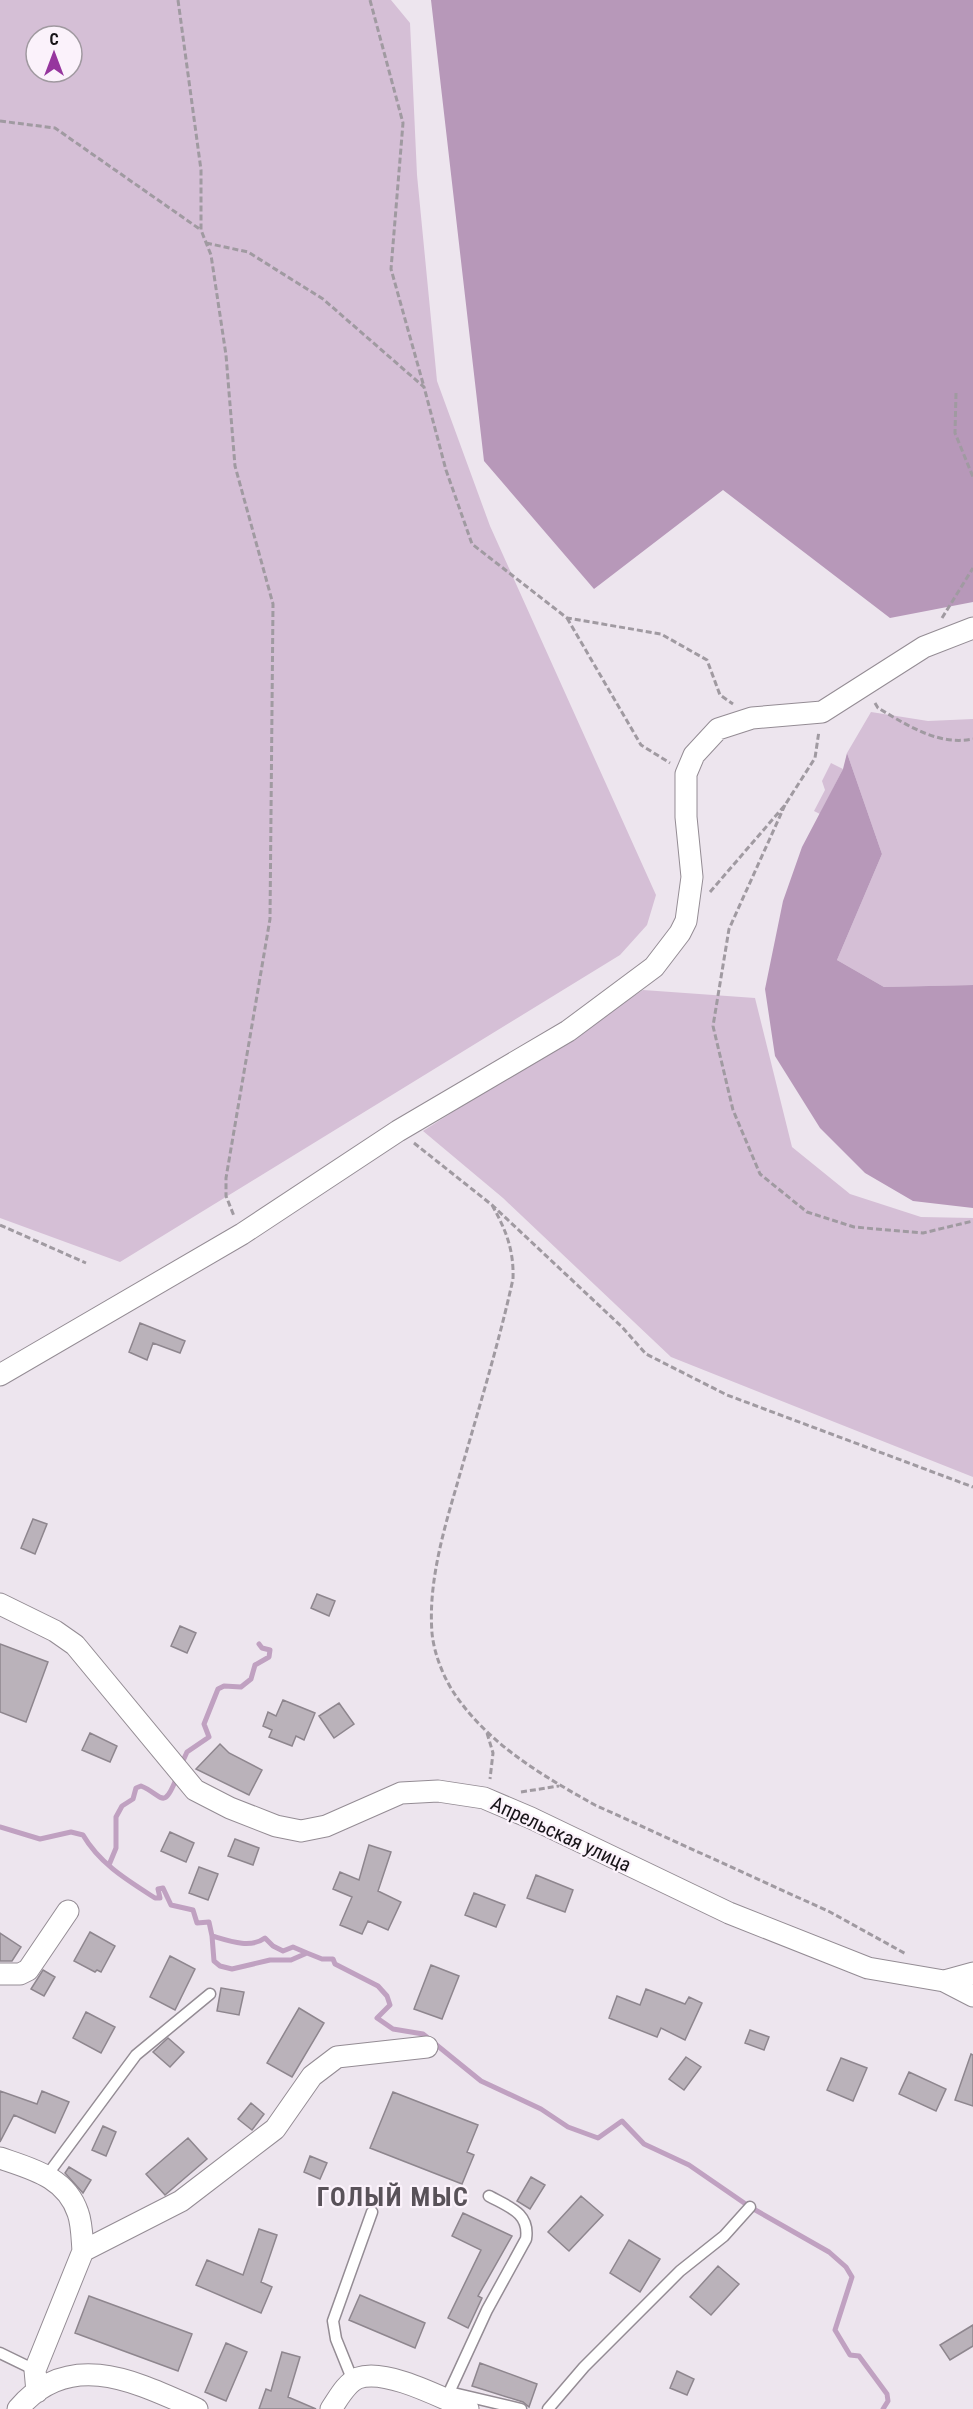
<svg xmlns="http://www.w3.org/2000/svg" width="973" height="2409" font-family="'Roboto Condensed',sans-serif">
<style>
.green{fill:#d5bfd6;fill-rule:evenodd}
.forest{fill:#b798b9}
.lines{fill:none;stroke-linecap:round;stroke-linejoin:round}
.stream{stroke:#c0a1c1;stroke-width:5}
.building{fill:#bab2ba;stroke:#8e868e;stroke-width:1.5}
.service-casing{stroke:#948c94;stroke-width:13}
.minor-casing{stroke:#948c94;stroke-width:23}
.path{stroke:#a09aa1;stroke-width:3;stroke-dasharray:6 3;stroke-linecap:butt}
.service{stroke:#fff;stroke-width:10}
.minor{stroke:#fff;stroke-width:21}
.labels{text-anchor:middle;stroke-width:4.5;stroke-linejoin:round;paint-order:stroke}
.street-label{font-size:20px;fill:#171418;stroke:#fbf2fb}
.district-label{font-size:26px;font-weight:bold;letter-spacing:1.5px;fill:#595259;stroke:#fbf2fb}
</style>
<rect width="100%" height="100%" fill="#ede5ee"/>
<path class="green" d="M0,0H391L410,23L417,175L437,381L490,526L656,895L647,925L620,955L120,1262L0,1218ZM36,36H72V72H36Z
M871,712L928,721L973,719V985L884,987L837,960L882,854L847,753Z
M831,763L843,769L820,814L814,811L825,790L822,781Z
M643,990L755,998L792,1147L850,1194L921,1217L973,1218V1477L671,1357L503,1198L423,1131Z"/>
<path class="forest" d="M431,0H973V602L890,618L723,490L594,589L484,461Z
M847,753L882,854L837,960L884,987L973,985V1208L913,1201L865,1173L820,1128L775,1056L765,989L783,901L802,847L843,769Z"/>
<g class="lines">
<path class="stream" d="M182,1763L187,1752L209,1737L204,1724L218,1689L224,1686L241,1687L251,1679L255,1665L269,1657L270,1650L262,1648L259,1644
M0,1827L40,1839L71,1832L83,1835C100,1864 127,1880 155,1898H160L158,1889L163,1888L171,1905L193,1910L197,1923L209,1922L212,1936C229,1941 250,1949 265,1938L273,1946L283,1951L293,1947L307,1953
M109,1865L116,1848V1817L122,1806L133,1799L136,1788L141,1786C163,1795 163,1812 177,1777
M212,1936L214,1961L220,1966L232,1969L270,1960H291L307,1953L322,1959H333L335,1964L378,1986L387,1996L390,2005L377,2018L393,2029L423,2034L481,2081L541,2109L568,2127L598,2138L622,2121L644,2144L689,2165L750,2207L829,2252L846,2267L852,2277L835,2330L850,2355L859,2356L887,2394L888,2401L883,2409"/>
</g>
<path class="building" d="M140,1323L185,1341L180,1353L153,1343L147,1360L129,1352Z
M33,1519L47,1524L35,1554L21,1548Z
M317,1594L335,1601L329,1616L311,1608Z
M180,1626L196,1633L187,1653L171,1646Z
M0,1644L48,1662L26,1722L0,1712Z
M283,1700L315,1713L304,1740L296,1736L292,1746L269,1737L272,1730L263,1726L268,1712L276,1716Z
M339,1703L354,1724L334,1738L319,1716Z
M90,1733L117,1746L110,1762L82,1750Z
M220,1744L229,1753L262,1770L249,1795L196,1769Z
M170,1832L194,1843L186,1862L161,1851Z
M235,1839L259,1848L253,1865L228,1856Z
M369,1845L391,1852L378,1891L401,1902L388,1930L368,1921L362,1934L340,1925L352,1897L333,1889L340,1872L359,1880Z
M199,1867L218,1874L208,1900L189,1893Z
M536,1875L573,1890L565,1912L527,1898Z
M474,1893L505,1905L496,1927L465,1915Z
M90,1932L115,1946L101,1972L97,1970L95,1972L74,1961Z
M0,1933L21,1947L12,1961H0Z
M170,1956L195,1969L175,2010L150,1997Z
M431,1965L459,1976L442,2019L414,2009Z
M43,1970L55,1977L44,1996L31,1989Z
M221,1988L244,1992L239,2015L217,2011Z
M646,1989L685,2004L689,1997L702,2003L685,2040L661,2028L657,2037L609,2018L617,1996L640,2005Z
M299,2008L324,2023L292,2077L267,2063Z
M86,2012L115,2027L101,2053L73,2038Z
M750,2030L769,2037L764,2050L745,2043Z
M168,2038L184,2052L170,2067L153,2052Z
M971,2054L973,2055V2106L955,2100Z
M686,2057L701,2067L684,2090L669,2079Z
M841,2058L867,2068L853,2101L827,2090Z
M909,2072L946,2089L936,2111L899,2094Z
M0,2091L37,2104L42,2091L69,2102L55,2133L14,2115L0,2142Z
M393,2092L478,2125L467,2152L474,2155L462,2184L370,2148Z
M251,2103L264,2114L252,2130L238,2119Z
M103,2126L116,2132L106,2156L92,2150Z
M188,2138L207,2159L165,2195L146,2174Z
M310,2156L327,2163L320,2179L304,2172Z
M69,2167L91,2180L83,2193L65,2173Z
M531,2177L545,2185L530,2209L517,2201Z
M581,2196L603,2215L569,2251L548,2232Z
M463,2213L512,2236L478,2296L482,2298L468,2328L448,2318L481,2250L452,2236Z
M259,2229L277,2235L261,2282L272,2287L261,2313L196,2285L207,2260L243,2275Z
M629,2240L660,2259L640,2292L610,2273Z
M718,2266L739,2284L711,2315L690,2297Z
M360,2295L425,2323L415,2348L349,2320Z
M89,2296L192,2334L178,2371L75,2333Z
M973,2325V2346L950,2360L940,2345Z
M226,2343L247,2352L226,2401L205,2392Z
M282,2352L300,2357L288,2397L316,2409H259L266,2389L271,2391Z
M480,2363L537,2384L529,2407L523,2402L472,2386Z
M677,2371L694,2379L687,2395L670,2388Z"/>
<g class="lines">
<g class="service-casing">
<path id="service" d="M48,2174L136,2055L210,1994
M0,2353L35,2370
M353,2381L336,2339L333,2321L372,2212
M449,2392L521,2409
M446,2399L487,2310L526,2239C530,2213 509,2207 489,2196
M548,2409L584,2367L680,2271L724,2236L750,2207"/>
</g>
<g class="minor-casing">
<path id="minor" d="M0,1375L242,1234L398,1131L568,1031L654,967L680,933L686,921L692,877L686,817V774L694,755L718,729L752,718L822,712L924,647L973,628
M0,1604L55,1631L75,1645L195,1790L230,1808L276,1826L301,1831L326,1826L401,1793L438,1791L484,1798L531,1818L729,1913L868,1968L944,1981L973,1996
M0,1974H20L28,1970L68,1911
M944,1981L973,1973
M0,2158C32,2169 66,2177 78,2213C82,2224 82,2239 83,2251
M37,2392L35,2370L83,2251L181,2201L275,2129L312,2076L337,2057L427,2047
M18,2409C70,2347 138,2383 197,2409
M331,2409C338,2399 346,2383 358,2378C386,2368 442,2398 468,2409"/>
</g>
<path class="path" d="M178,0L201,170V230L211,255L226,355L235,466L273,604L270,919L226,1178V1196L234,1216
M370,0L403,123L391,269L424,387
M0,121L55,128L201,230
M206,243L248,252L323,299L424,387L446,470L472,544L567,618L661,634L707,660L720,695L733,704
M956,393L955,433L973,477
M567,618L641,745L670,763
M942,618L973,568
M875,703L878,708C907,725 938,746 973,739
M785,805L729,929L713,1026L733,1110L760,1174L807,1212L854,1227L923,1233L973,1221
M710,892L785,805L815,758L819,731
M414,1143L492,1205L622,1327L646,1354L727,1395L973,1487
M492,1205C506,1230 514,1250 513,1279C498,1347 477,1414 458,1481C444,1529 428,1582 432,1633C434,1654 444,1679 456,1696C491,1746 543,1776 595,1805L830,1912L906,1954
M0,1225L86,1263
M487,1733L493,1753L490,1779
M521,1792L559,1786"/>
<use href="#service" class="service"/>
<use href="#minor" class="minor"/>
</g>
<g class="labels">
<g class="street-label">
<text transform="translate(561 1834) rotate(25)" y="7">Апрельская улица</text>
</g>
<g class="district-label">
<text x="393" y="2206">ГОЛЫЙ МЫС</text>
</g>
</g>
<g transform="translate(54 54)"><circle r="28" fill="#fbf2fb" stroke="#a099a0" stroke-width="1.5"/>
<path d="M0-4.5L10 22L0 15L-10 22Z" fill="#96369e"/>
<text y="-9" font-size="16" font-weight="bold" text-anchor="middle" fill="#171418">С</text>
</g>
</svg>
